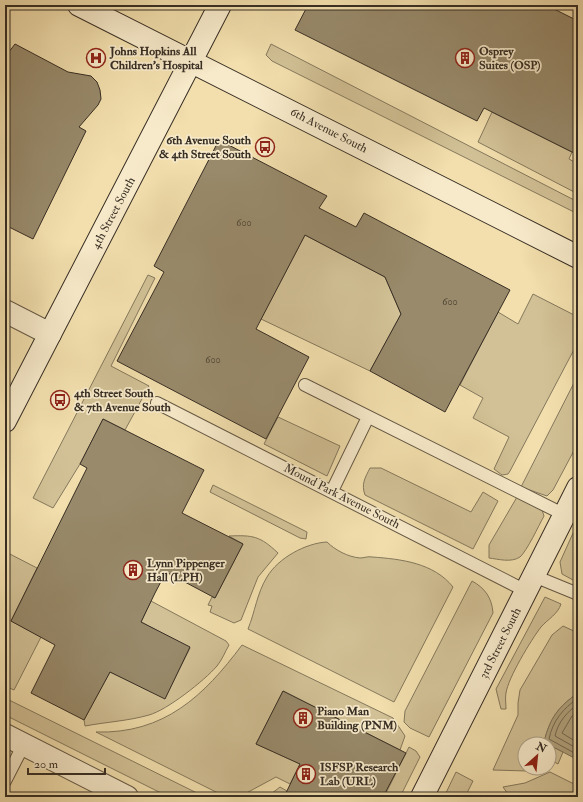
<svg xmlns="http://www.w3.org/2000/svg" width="583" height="802" font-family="'IM FELL Double Pica',serif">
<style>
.green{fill:#d2c196;stroke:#84785d}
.water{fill:#b2a37e;stroke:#81745a}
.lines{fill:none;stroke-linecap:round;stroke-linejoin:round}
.shore{stroke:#746851;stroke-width:1}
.building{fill:#988a6b;stroke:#372e24}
.lane-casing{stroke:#665a46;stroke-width:14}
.street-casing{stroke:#665a46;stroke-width:24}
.secondary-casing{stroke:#372e24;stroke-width:24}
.lane{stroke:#f7eaca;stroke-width:12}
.street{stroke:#f7eaca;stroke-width:22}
.secondary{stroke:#f7eaca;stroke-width:22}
.labels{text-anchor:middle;stroke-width:3.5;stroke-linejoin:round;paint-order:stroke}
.number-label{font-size:10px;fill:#4f4536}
.poi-label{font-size:12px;font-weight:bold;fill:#372e24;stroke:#f7eaca;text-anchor:start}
.street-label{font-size:12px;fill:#372e24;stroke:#f7eaca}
</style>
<rect width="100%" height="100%" fill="#f2dfad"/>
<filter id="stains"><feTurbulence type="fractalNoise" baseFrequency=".005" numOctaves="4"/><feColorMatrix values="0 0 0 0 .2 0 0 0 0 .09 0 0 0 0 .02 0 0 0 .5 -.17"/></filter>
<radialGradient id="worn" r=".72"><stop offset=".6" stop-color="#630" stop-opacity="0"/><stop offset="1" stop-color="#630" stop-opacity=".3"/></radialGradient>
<path class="green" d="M271,44L578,202V214L272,61L266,55Z
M492,112L572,152L569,159L578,164V194L478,142Z
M305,235L385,277L401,314L370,371L261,319Z
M148,275L155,278L111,366L149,386L125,430L103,419L80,464L53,508L33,498Z
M533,294L578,317V342L510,471L508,474L502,475L494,469L509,437L473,418L483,398L460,385L498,312L518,324Z
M578,375V443L553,490L547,496L521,487Z
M278,417L340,446L327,476L264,444Z
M370,468H381L471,512L483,492L498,501L473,549L365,495C361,484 365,478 370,468Z
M213,485L307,532L306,539L300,538L210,492Z
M517,497L542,510L544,516C539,525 527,551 520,557C511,563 498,559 489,558V545Z
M578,522V576L576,580H573L562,574L560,562Z
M229,536C253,535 260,536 278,553L258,577L241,620L234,623L210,612L212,606L208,605L212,597L215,598L243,544Z
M327,542C335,550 348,557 360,558C364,558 368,556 372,557C401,559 434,563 453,587L394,702L248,629C255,612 257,593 267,577C278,558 306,543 327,542Z
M6,552L37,568L11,621L41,637L14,690L5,686V555Z
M472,581C485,588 492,598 493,613L429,737L410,728L404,722L405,711Z
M545,597L561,604C558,614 548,619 541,627C531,640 508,678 506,693C505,698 506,704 506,709H501L496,689Z
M151,601L226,641L229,645C225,652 222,660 217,666C204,681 167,710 149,715C128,721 106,722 85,726L84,720L110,672L165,698L190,648L141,622Z
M563,626L578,633V693C558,707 550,718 544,742L548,744H525V768H528L527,771L493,770L518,715V703L520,690L552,635Z
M242,645L393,718L405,736L400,750L283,691L256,744L300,764L290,784L276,777L239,797H226L96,732C164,734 204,696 242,645Z
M5,698L205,797H169L5,715Z
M549,745L563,752L558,764L549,759Z
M409,747L416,751L420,757L400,797H384Z
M456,772L473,781L465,797H444Z
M550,772L578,786V797H510L503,787L525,783Z
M280,787L287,791L284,797H267Z"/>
<path class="water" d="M578,693V760L544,742C550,718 558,707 578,693Z"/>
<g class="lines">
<path class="shore" d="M578,698C563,709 553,720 549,739L578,755
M578,704C567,712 558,722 555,736L578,749
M578,711L572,716L562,733L578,743"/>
</g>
<path class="building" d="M308,5H546L578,21V155L484,108L477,121L295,30Z
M15,44L68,72L91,76L97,82L100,90L101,99L98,105L79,127L86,131L33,239L5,225V57Z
M219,140L327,196L319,208L356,227L364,213L510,290L445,412L370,371L401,314L385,277L305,235L256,329L309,357L266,439L117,361L164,272L154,266Z
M103,419L204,470L182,513L243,544L215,598L166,572L155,593L141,622L190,647L165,699L110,672L84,720L31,693L55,645L11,621L87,468L80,464Z
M283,691L406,753L383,797H284L300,764L256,744Z"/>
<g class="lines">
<g class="lane-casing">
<path id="lane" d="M305,385L565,515
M157,403L526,591
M332,491L368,417
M534,576L578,594
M5,781L24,744"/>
</g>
<g class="street-casing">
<path id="street" d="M5,311L50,334
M5,735L127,797"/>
</g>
<g class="secondary-casing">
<path id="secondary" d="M79,5L578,257
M5,421L220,5
M422,797L578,488"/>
</g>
<use href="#lane" class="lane"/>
<use href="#street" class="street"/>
<use href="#secondary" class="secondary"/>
</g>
<defs>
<g id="hospital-ring" transform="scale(1)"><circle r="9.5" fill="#f7eaca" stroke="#8f2418" stroke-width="1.5"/><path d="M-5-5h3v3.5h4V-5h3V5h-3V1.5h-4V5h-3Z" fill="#8f2418"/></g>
<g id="building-ring" transform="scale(1)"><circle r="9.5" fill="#f7eaca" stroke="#8f2418" stroke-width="1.5"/><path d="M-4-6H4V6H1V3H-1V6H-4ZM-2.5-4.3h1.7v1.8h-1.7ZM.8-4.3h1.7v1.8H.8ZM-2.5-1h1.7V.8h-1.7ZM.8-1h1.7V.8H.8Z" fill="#8f2418"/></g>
<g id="bus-ring" transform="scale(1)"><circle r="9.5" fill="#f7eaca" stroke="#8f2418" stroke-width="1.5"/><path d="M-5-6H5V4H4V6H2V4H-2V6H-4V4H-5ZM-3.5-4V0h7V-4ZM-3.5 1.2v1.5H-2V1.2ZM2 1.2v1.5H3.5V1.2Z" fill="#8f2418"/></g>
</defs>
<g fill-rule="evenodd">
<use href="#hospital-ring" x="96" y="58"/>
<use href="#building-ring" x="465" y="58"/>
<use href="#bus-ring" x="265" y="147"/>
<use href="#bus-ring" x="60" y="400"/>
<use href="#building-ring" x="133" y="570"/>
<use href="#building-ring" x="303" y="718"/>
<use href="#building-ring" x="306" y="774"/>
</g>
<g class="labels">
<g class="number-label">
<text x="244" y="226">600</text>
<text x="450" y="305">600</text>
<text x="213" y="363">600</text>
</g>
<g class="poi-label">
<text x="110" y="55">Johns Hopkins All<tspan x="110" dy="14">Children's Hospital</tspan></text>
<text x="479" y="55">Osprey<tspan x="479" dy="14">Suites (OSP)</tspan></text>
<text x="251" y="144" text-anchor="end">6th Avenue South<tspan x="251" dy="14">&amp; 4th Street South</tspan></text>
<text x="74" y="397">4th Street South<tspan x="74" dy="14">&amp; 7th Avenue South</tspan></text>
<text x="147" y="567">Lynn Pippenger<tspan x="147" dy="14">Hall (LPH)</tspan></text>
<text x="317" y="715">Piano Man<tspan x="317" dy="14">Building (PNM)</tspan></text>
<text x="320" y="771">ISFSP Research<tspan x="320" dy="14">Lab (URL)</tspan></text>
</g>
<g class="street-label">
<text transform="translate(329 130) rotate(27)" y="4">6th Avenue South</text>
<text transform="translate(113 213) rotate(-62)" y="4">4th Street South</text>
<text transform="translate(342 496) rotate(27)" y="4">Mound Park Avenue South</text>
<text transform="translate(500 643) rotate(-63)" y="4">3rd Street South</text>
</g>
</g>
<rect width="583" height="802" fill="none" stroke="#f2dfad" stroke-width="20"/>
<rect x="6" y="6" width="571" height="790" fill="none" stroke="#372e24" stroke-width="2"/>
<rect x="10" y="10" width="563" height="782" fill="none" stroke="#372e24"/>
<g transform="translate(537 756) rotate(27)"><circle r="19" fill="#f7eaca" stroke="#aa9f88"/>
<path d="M0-3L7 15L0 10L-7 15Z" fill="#8f2418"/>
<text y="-6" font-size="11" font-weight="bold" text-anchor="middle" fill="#372e24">N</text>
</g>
<path d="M28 768v6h77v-6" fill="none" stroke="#372e24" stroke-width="2"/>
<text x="34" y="768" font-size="12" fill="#372e24" stroke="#f7eaca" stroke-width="3" paint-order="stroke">20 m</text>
<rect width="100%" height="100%" filter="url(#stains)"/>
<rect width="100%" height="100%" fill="url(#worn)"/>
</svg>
